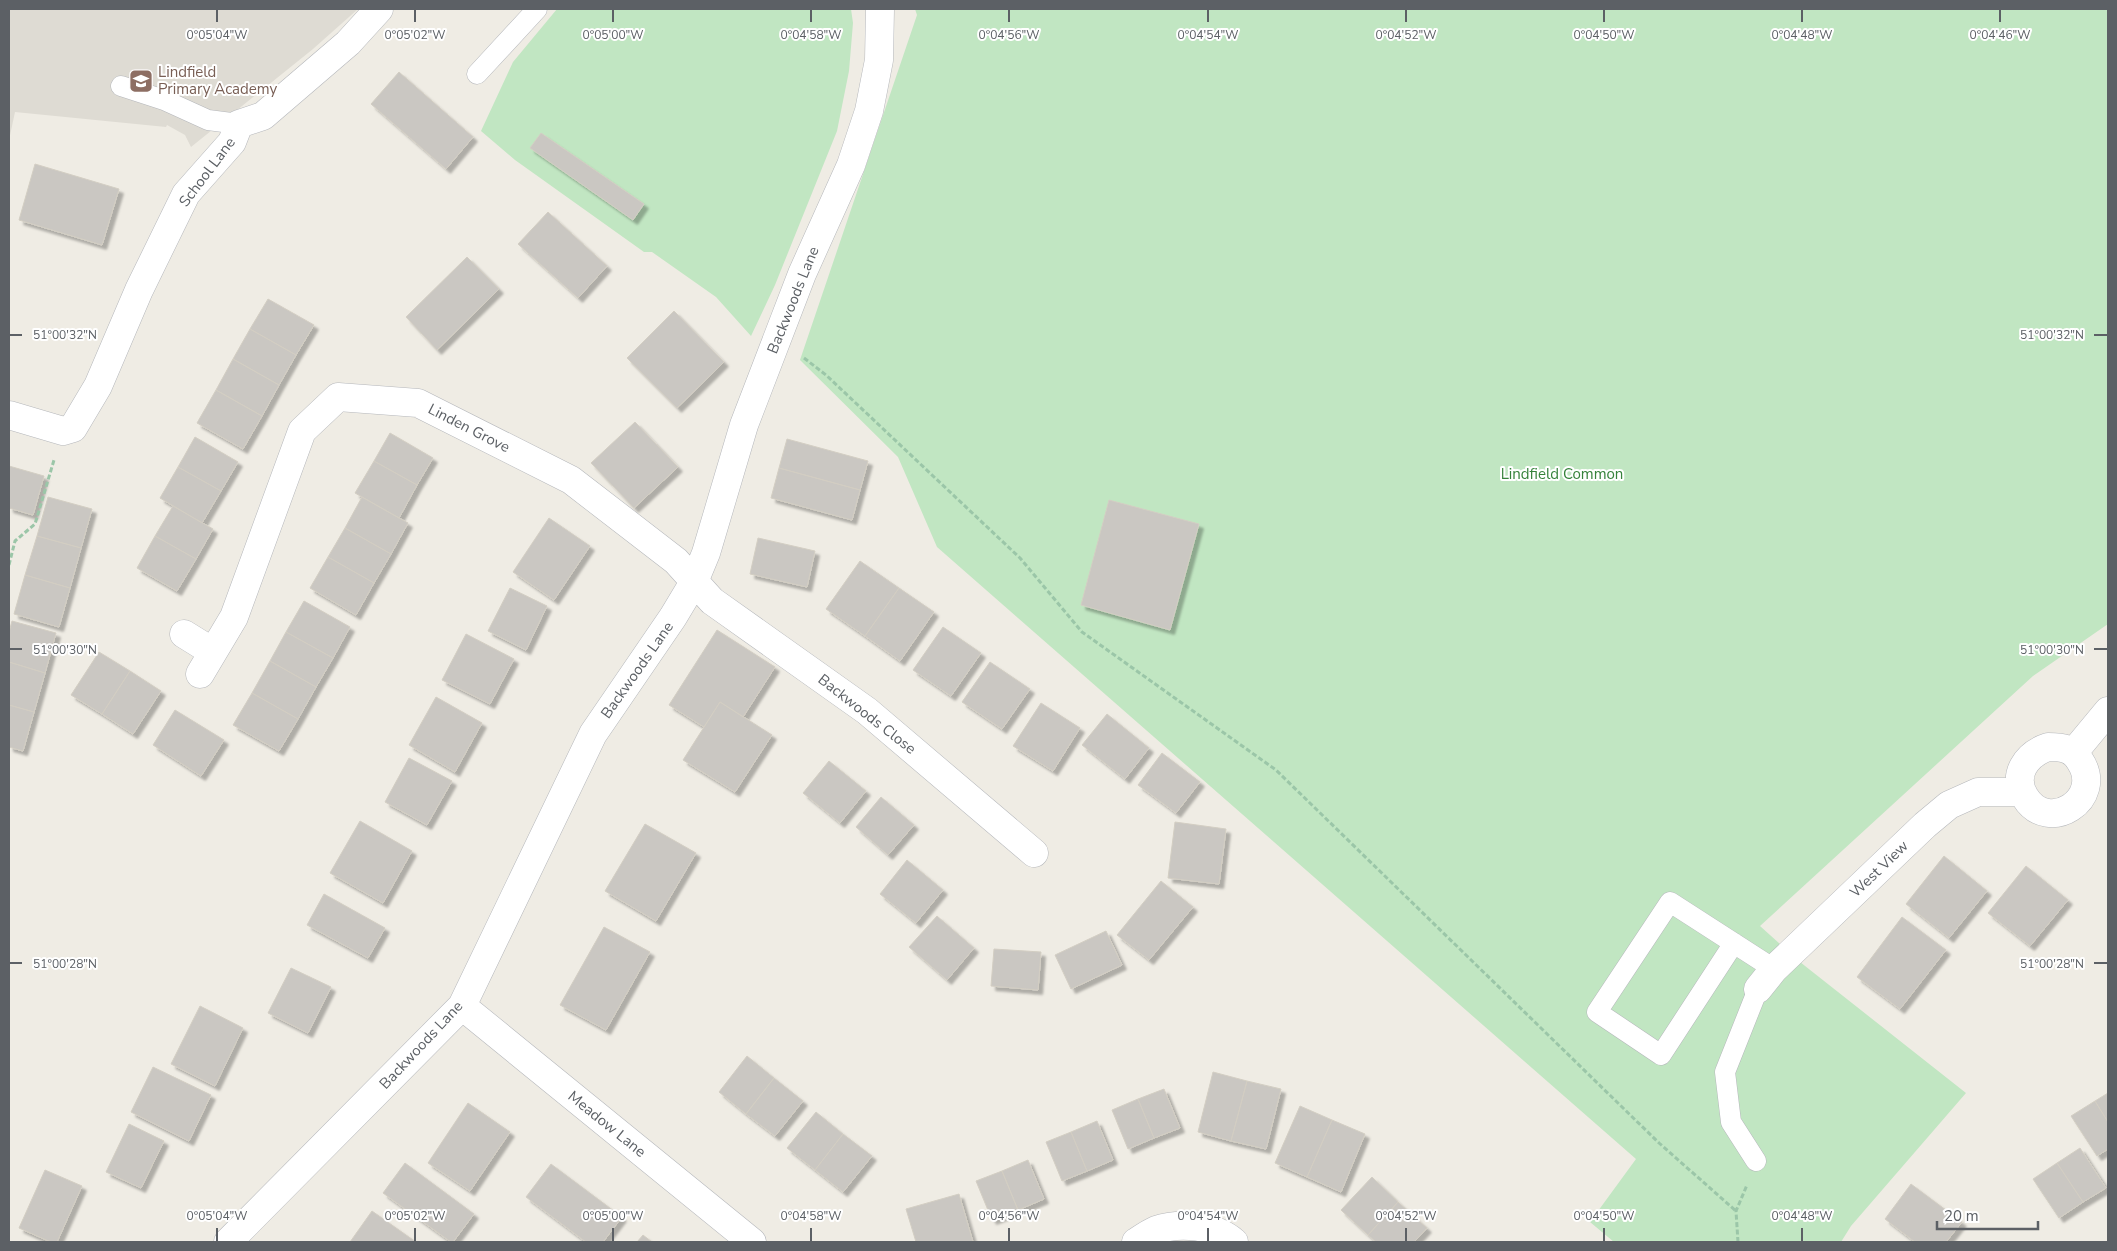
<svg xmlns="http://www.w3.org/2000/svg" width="2117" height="1251" font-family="'Nunito Sans',sans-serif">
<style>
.education{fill:#dedbd3}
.green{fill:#c1e6c2}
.building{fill:#cac7c2;stroke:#d3cec3;filter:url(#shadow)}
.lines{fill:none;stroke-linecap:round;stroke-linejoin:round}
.service-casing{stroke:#b5b7bb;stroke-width:21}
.minor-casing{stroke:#b5b7bb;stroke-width:29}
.path{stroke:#9bc6a8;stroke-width:3;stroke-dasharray:5 2.5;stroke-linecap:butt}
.service{stroke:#fff;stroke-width:20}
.minor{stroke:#fff;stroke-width:28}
.ticks{fill:none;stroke:#5c6065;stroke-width:2}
.labels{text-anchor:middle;stroke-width:4;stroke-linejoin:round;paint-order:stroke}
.education-label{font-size:15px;fill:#785e54;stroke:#fff;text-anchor:start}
.street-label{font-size:15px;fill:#5c6065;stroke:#fff}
.park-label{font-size:15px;fill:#36823b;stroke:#fff}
.ticks-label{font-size:12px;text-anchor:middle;fill:#5c6065;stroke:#fff;stroke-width:4;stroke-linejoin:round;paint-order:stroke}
</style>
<defs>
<filter id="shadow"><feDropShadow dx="4.5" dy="4.5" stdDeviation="1" flood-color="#0004"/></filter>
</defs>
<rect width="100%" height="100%" fill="#efece4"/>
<path class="education" d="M9,9H358L313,49L191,147L185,135L167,125L166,127L15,112L9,140Z"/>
<path class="green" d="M557,9H851L853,23L849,71L837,131L775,285L751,336L716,297L652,252H644L515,160L481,131L513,62Z
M915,9H2108V624L2033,676L1760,926L1800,962L1966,1093L1851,1226L1841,1242H1614L1590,1222L1636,1159L937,547L898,457L800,360L917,15Z"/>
<path class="building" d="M399,72L473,137L446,169L371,104Z
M541,133L644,204L633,220L530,148Z
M35,164L119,189L102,245L19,220Z
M548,212L607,266L578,298L518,244Z
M467,257L499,289L437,350L406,317Z
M268,299L314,325L296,355L250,329Z
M674,311L724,362L677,408L627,358Z
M250,329L296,355L279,385L233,359Z
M233,359L279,385L262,416L216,390Z
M216,390L262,416L243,449L197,423Z
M635,422L678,467L634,508L591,463Z
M390,433L433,458L417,485L374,461Z
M195,437L238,462L221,491L178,467Z
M787,439L868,461L860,490L779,468Z
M374,461L417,485L399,518L355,493Z
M9,466L44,476L33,515L9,508Z
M178,467L221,491L202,523L160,498Z
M779,468L860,490L852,520L771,498Z
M48,497L92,509L81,548L37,536Z
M362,497L408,523L391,554L345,528Z
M1109,500L1199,524L1170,630L1081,605Z
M173,506L213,529L196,559L155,536Z
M549,518L590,546L554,600L513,572Z
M345,528L391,554L374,583L328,557Z
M37,536L81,548L70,588L25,575Z
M155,536L196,559L177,591L137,568Z
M758,538L815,551L807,587L750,574Z
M328,557L374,583L356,615L310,588Z
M860,561L899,588L865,636L826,609Z
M25,575L70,588L59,627L14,614Z
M510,588L547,606L526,650L488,631Z
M899,588L934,612L900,661L865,636Z
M304,601L350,627L333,658L286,632Z
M12,621L56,633L45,673L9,662V632Z
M943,627L981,653L951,696L913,670Z
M717,630L775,667L743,717L720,702L704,727L669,705Z
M286,632L333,658L316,687L270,661Z
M466,634L514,659L490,704L442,680Z
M99,652L130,671L102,714L71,695Z
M270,661L316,687L298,719L252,693Z
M9,662L45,673L34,712L9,705Z
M990,662L1030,689L1002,729L962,702Z
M130,671L161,691L133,734L102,714Z
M252,693L298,719L279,751L233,725Z
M436,697L482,723L455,772L409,745Z
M720,702L772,735L735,792L683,760Z
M1041,703L1080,728L1053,771L1013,746Z
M9,705L34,712L23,751L9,747Z
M175,710L224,740L201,776L153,745Z
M1107,714L1149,748L1125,779L1082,745Z
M1162,753L1200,782L1176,813L1138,785Z
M409,758L452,781L427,825L385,802Z
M829,761L866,791L840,823L803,793Z
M881,797L914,825L888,855L856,827Z
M360,821L412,851L383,903L330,873Z
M1175,822L1226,829L1219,884L1168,878Z
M645,824L696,853L656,921L605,891Z
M1944,856L1987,891L1949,938L1906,904Z
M907,860L943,890L916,923L880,894Z
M2026,866L2068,900L2030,946L1988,913Z
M1161,881L1193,907L1149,960L1117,935Z
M324,894L385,928L368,958L307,925Z
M937,916L974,948L947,980L909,947Z
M1902,917L1946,950L1900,1009L1857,977Z
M604,927L650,952L606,1030L560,1005Z
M1106,931L1122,965L1071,989L1055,955Z
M994,949L1041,952L1038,990L991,986Z
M291,968L331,987L308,1033L268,1013Z
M200,1006L243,1028L215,1086L171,1064Z
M747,1056L774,1078L746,1114L719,1092Z
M153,1067L211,1095L189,1141L131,1112Z
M1213,1072L1247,1081L1231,1141L1198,1132Z
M774,1078L803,1101L775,1136L746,1114Z
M1247,1081L1281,1089L1266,1149L1231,1141Z
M1164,1089L1180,1128L1154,1138L1138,1099Z
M2108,1093V1122L2095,1101Z
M1138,1099L1154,1138L1128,1149L1112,1110Z
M2095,1101L2108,1122V1149L2097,1156L2071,1116Z
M468,1103L510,1132L470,1191L428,1163Z
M1300,1106L1332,1120L1307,1177L1275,1163Z
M816,1112L843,1134L815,1170L787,1148Z
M1332,1120L1365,1134L1341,1192L1307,1177Z
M1097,1121L1113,1160L1087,1171L1071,1132Z
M129,1124L164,1141L141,1188L106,1172Z
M1071,1132L1087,1171L1062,1181L1046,1142Z
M843,1134L872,1156L843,1192L815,1170Z
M2080,1148L2106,1188L2083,1202L2057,1163Z
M1028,1160L1044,1199L1018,1210L1002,1171Z
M405,1163L474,1214L453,1242H451L383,1193Z
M2057,1163L2083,1202L2059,1218L2033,1179Z
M551,1164L622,1217L603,1242H586L526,1197Z
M45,1170L82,1186L57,1242H51L19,1228Z
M1002,1171L1018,1210L992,1220L976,1181Z
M1372,1177L1398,1202L1368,1235L1341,1210Z
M1911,1184L1962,1222L1946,1242H1915L1885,1219Z
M959,1194L973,1242H916L906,1209Z
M1398,1202L1427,1228L1414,1242H1376L1368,1235Z
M372,1211L416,1242H350Z
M643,1235L652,1242H637Z"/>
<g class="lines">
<g class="service-casing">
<path id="service" d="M477,74L537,9
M121,86L164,100L208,120L239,124
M1734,943L1661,1055L1597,1012L1670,902L1774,969
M1756,1161L1731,1122L1725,1072L1758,989"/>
</g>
<g class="minor-casing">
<path id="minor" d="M9,415L63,431L73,428L98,386L139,290L186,194L232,142L239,124L263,116L348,43L379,9
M184,634L213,652
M200,674L234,617L302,431L338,397L418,403L571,480L676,561L712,601L867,711L1034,853
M2048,747C2063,747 2072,748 2080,761C2105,799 2048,835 2025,797C2011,775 2027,754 2048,747Z
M2074,752L2108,711
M1758,989L1774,969L1925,825L1949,805L1978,792H2022
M462,1006L752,1242
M228,1242L462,1006L593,734L673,617L694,582L706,553L744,425L802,274L851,165L869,111L879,60L880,9
M1136,1242C1142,1238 1149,1233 1156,1230C1180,1222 1215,1225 1234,1242"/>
</g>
<path class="path" d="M804,358L826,375L1020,558L1082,632L1276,770L1659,1143L1736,1211
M9,565L15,541L35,524L54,460
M1738,1242L1736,1211L1747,1185"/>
<use href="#service" class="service"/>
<use href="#minor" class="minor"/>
</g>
<path class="ticks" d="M217,10V22M415,10V22M613,10V22M811,10V22M1009,10V22M1208,10V22M1406,10V22M1604,10V22M1802,10V22M2000,10V22M10,335H22M2094,335H2107M10,649H22M2094,649H2107M10,963H22M2094,963H2107M217,1228V1241M415,1228V1241M613,1228V1241M811,1228V1241M1009,1228V1241M1208,1228V1241M1406,1228V1241M1604,1228V1241M1802,1228V1241"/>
<defs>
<g id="school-square" transform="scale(1.25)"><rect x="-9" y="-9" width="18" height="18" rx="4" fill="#8d6e63" stroke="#fff"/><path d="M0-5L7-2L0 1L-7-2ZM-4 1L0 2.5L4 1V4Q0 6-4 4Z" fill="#fff"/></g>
</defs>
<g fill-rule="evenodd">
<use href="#school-square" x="141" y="81"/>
</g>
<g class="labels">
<g class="education-label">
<text x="158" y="77">Lindfield<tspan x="158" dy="17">Primary Academy</tspan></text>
</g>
<g class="street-label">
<text transform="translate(207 172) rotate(-53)" y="5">School Lane</text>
<text transform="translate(793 300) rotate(-68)" y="5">Backwoods Lane</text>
<text transform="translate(469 428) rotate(27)" y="5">Linden Grove</text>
<text transform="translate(637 670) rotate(-55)" y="5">Backwoods Lane</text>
<text transform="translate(867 714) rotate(38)" y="5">Backwoods Close</text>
<text transform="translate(1879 869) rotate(-44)" y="5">West View</text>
<text transform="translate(421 1045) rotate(-47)" y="5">Backwoods Lane</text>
<text transform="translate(607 1124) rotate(39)" y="5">Meadow Lane</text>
</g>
<g class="park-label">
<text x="1562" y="479">Lindfield Common</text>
</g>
</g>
<g class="ticks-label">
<text x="217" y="39">0°05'04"W</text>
<text x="415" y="39">0°05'02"W</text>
<text x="613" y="39">0°05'00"W</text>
<text x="811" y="39">0°04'58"W</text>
<text x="1009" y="39">0°04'56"W</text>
<text x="1208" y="39">0°04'54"W</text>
<text x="1406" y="39">0°04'52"W</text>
<text x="1604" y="39">0°04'50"W</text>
<text x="1802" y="39">0°04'48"W</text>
<text x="2000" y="39">0°04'46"W</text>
<text x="65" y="339">51°00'32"N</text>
<text x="2052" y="339">51°00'32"N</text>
<text x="65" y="654">51°00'30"N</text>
<text x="2052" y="654">51°00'30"N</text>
<text x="65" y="968">51°00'28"N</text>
<text x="2052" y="968">51°00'28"N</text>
<text x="217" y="1220">0°05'04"W</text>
<text x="415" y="1220">0°05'02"W</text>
<text x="613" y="1220">0°05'00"W</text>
<text x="811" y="1220">0°04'58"W</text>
<text x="1009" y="1220">0°04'56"W</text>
<text x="1208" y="1220">0°04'54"W</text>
<text x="1406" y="1220">0°04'52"W</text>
<text x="1604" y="1220">0°04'50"W</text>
<text x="1802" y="1220">0°04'48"W</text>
</g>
<rect width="2117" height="1251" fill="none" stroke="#5c6065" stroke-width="20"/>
<path d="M1937 1221v8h101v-8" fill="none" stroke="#5c6065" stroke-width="2.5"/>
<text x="1944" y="1221" font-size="15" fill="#5c6065" stroke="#ffffff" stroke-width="4" paint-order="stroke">20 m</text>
</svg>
